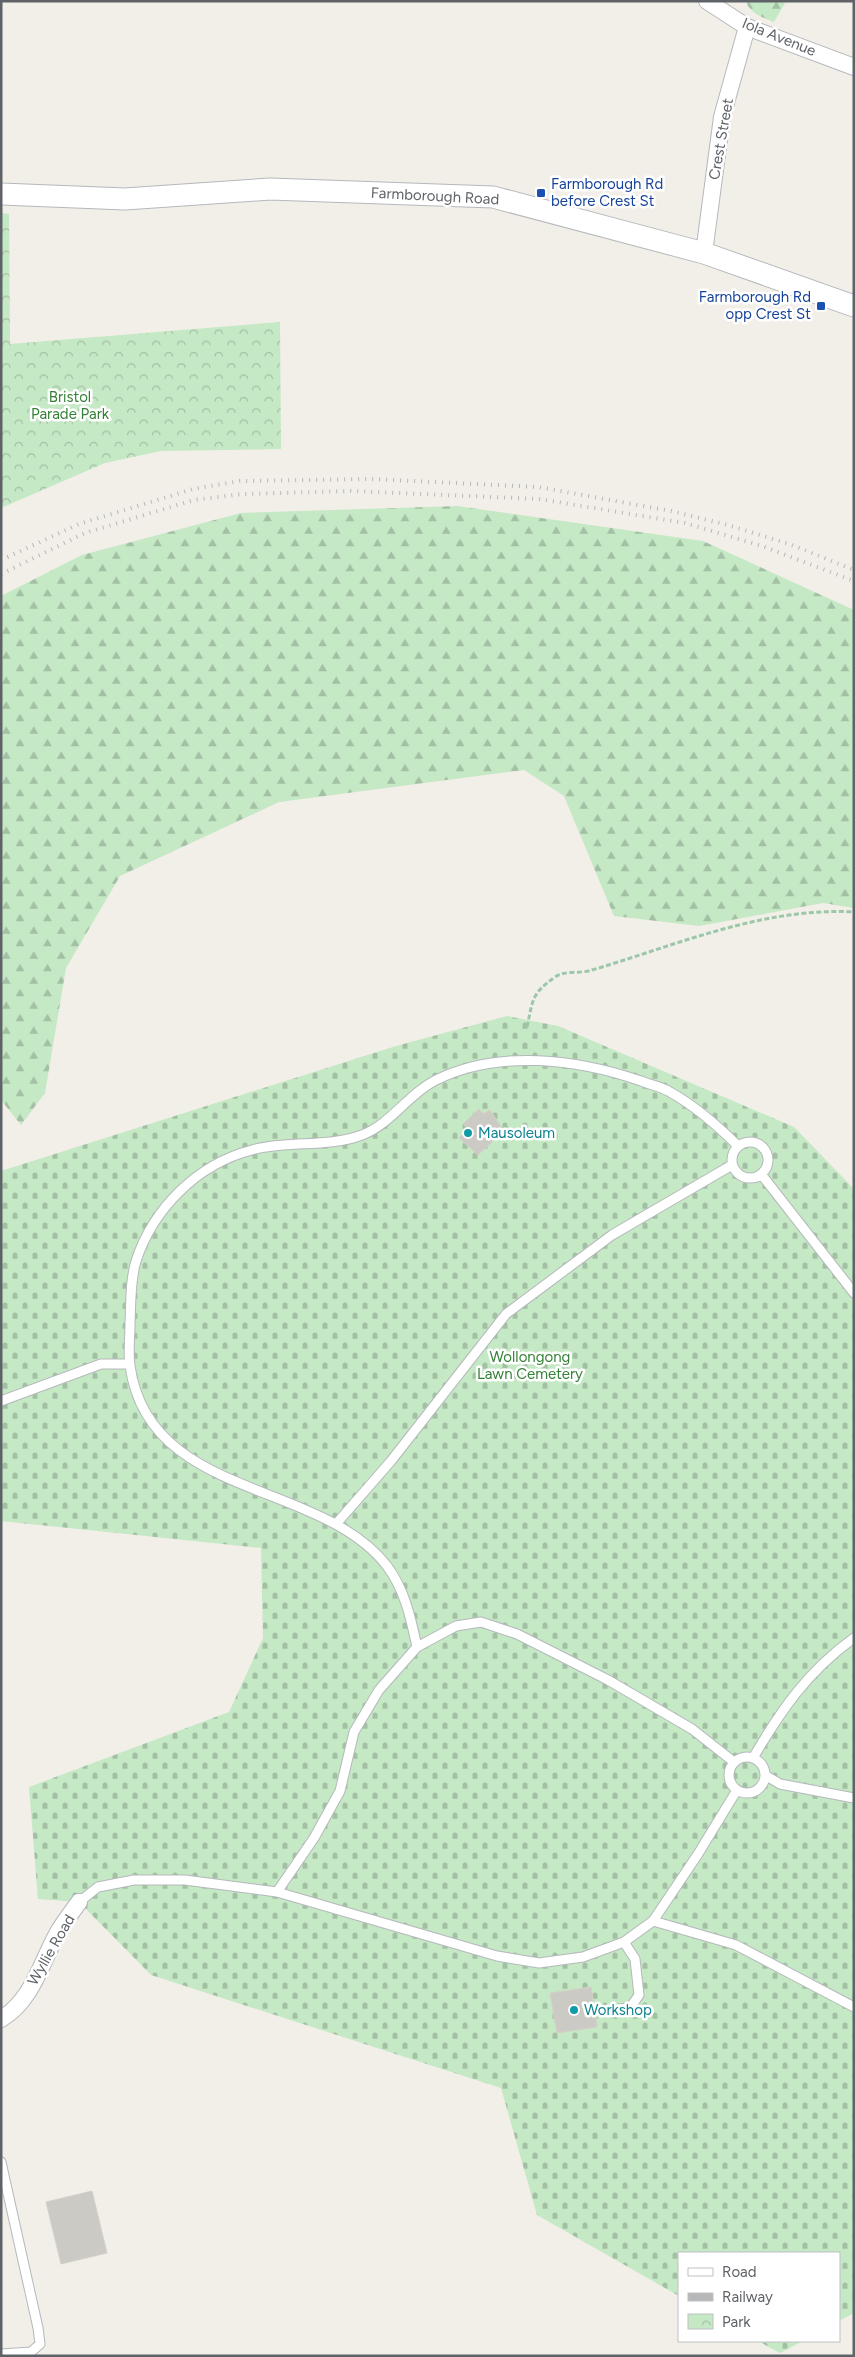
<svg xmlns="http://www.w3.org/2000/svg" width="855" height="2357" font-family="Figtree,sans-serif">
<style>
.forest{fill:url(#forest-firs)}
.cemetery{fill:url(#cemetery-stones)}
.park{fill:url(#park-crowns)}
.building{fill:#cccac5;stroke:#d6d1c6}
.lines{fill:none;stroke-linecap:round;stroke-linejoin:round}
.service-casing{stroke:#b5b8bc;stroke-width:11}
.minor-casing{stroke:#b5b8bc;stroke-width:18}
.tertiary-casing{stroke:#b5b8bc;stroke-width:23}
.path{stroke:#9cc7a9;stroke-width:3;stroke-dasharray:5 2.5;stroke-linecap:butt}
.service{stroke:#fff;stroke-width:9}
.minor{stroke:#fff;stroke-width:16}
.tertiary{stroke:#fff;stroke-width:21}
.rail{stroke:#b6b7b8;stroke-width:4;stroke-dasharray:1 6;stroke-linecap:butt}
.transit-dot{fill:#1a4fb4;stroke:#fff;stroke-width:2}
.culture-dot{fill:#0f9aa8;stroke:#fff;stroke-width:2}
.labels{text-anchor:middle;stroke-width:5;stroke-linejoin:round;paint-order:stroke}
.street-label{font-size:15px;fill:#5f6368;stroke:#fff}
.transit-label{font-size:15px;fill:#164399;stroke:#fff;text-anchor:start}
.park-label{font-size:15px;fill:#348238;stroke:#fff}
.culture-label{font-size:15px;fill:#0d838f;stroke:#fff;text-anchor:start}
</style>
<defs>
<pattern id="forest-firs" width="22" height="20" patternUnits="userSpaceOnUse" patternTransform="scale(1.25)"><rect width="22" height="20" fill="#c5e8c5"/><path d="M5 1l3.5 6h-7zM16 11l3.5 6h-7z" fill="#a3c0a4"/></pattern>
<pattern id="cemetery-stones" width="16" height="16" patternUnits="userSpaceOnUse" patternTransform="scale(1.25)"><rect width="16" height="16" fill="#c5e8c5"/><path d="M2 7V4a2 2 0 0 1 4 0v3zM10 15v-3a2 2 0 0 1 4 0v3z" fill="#a3c0a4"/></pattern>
<pattern id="park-crowns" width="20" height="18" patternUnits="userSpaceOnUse" patternTransform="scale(1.25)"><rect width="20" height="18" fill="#c5e8c5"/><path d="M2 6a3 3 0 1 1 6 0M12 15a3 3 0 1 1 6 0" fill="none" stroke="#a3c0a4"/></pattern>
</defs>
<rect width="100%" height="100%" fill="#f1efe8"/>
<path class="forest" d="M746,1H786L774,22C764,18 749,13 746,1Z
M457,506L703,541L854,610V908L823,903L699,926L614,916L564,796L524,770L279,802L120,876L66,968L45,1093L21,1125L1,1100V596L82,555L241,513Z"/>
<path class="cemetery" d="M507,1016L558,1026L794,1127L854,1189V2313L839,2321V2253H679V2296L537,2215L501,2088L151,1975L79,1902L38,1899L29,1787L229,1712L263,1638L261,1548L1,1521V1171L396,1046Z
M758,2341H803L780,2353Z"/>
<path class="park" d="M1,213L9,214L10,344L280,322L281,449L161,451L105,463L1,508Z"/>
<path class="building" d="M479,1109L483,1114L490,1110L504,1131L478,1155L459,1138L468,1129L463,1124Z
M591,1987L597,2027L557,2033L550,1993Z
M92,2191L107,2253L61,2264L46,2202Z"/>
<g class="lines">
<g class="service-casing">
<path id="service" d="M732 1160a18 18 0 1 1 36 0a18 18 0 1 1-36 0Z
M761,1174L854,1293
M1,1401L101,1364H129
M336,1524L391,1461L506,1314L612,1235L732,1165
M417,1647C411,1619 405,1590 387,1566C320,1479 149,1500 130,1366C128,1352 130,1337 130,1323C131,1303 130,1281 136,1261C153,1209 197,1164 252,1150C287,1140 327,1148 362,1135C391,1124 408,1094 436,1080C499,1049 577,1059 641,1081C651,1085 662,1087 670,1092C695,1106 718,1126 738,1146
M729 1775a18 18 0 1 1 36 0a18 18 0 1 1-36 0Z
M753,1758C781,1710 808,1671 854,1638
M765,1775L780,1784L854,1798
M277,1892L314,1838L340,1791L354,1732L379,1690L417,1647L456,1626L481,1622L517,1634L608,1680L692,1729L734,1762
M79,1902L98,1887L134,1880H185L277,1892L497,1956L539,1963L583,1957L624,1942L653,1921L698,1854L737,1790
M653,1921L736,1945L854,2007
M618,2009L630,2008L639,1995L635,1959L624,1942
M1,2162L38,2328L40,2344L31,2352L1,2354"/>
</g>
<g class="minor-casing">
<path id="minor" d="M707,1L747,27L854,67
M704,253L722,117L747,27
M1,2019C32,2001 41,1963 57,1934C63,1923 72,1912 79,1902"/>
</g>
<g class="tertiary-casing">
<path id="tertiary" d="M1,194L125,199L270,189L493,197L704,253L854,306"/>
</g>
<path class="path" d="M527,1027C533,1000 531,994 555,977C564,970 581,974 592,970C677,945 763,907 854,912"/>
<use href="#service" class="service"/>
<use href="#minor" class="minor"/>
<use href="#tertiary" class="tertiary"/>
<path class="rail" d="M1,560L79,524L193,489L240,481L372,479L538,487L671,511L728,525L792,545L854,570
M1,574L85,533L194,500L242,494L351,491L539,499L685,523L762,546L854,581"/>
</g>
<g class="transit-dot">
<rect x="536" y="188" width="10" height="10" rx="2.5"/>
<rect x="816" y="301" width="10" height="10" rx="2.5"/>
</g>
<g class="culture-dot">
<circle cx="468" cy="1133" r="5"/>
<circle cx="574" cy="2010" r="5"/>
</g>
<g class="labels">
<g class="street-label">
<text transform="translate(779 37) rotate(22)" y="5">Iola Avenue</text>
<text transform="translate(721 139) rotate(-80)" y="5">Crest Street</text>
<text transform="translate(435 196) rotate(3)" y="5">Farmborough Road</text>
<text transform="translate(51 1950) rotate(-60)" y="5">Wyllie Road</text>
</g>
<g class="transit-label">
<text x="551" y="189">Farmborough Rd<tspan x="551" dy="17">before Crest St</tspan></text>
<text x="811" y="302" text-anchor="end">Farmborough Rd<tspan x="811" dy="17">opp Crest St</tspan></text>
</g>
<g class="park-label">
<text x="70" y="402">Bristol<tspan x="70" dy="17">Parade Park</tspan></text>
<text x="530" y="1362">Wollongong<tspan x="530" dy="17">Lawn Cemetery</tspan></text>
</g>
<g class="culture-label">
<text x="478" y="1138">Mausoleum</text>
<text x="584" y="2015">Workshop</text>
</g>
</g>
<rect width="855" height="2357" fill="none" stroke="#5f6368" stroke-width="5"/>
<rect x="678" y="2252" width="162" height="90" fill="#ffffff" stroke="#bfc1c3"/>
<rect x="688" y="2268" width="25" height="8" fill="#ffffff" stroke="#bfc1c3"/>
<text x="722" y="2277" font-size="15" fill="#5f6368">Road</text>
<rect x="688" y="2293" width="25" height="8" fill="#b6b7b8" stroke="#bfc1c3"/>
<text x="722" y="2302" font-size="15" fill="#5f6368">Railway</text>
<rect x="688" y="2314" width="25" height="15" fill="url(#park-crowns)" stroke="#bfc1c3"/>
<text x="722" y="2327" font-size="15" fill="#5f6368">Park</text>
</svg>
